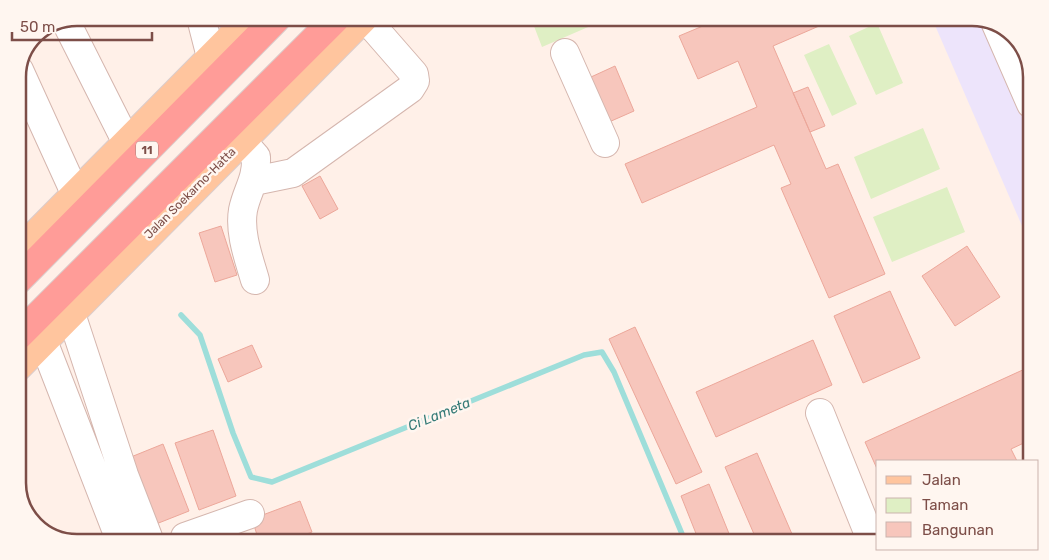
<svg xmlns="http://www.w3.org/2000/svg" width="1049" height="560" font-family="Rubik,sans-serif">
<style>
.education{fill:#ede4fb}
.green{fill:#dfefc4}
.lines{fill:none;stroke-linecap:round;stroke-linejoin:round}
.stream{stroke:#9ededa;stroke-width:5.5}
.building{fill:#f7c6bc;stroke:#eca79a}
.minor-casing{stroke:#d5b6ae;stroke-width:30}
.major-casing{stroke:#dbcdcc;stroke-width:30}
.highway-casing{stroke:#dbcdcc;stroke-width:30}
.minor{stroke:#fff;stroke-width:28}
.major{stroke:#ffc59e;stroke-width:28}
.highway{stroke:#ff9c98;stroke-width:28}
.labels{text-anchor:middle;stroke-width:5;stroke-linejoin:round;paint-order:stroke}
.shield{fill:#fff6f0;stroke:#a4807a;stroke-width:1}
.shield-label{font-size:11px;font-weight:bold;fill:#7d4e48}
.street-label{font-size:12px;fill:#7d4e48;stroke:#fff6f0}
.water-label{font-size:14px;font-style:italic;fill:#367b77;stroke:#fff6f0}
.rim{fill:none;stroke:#7d4e48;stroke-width:2.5}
</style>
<rect width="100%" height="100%" fill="#fff0e8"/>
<path class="education" d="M934,23L999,24L1022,44L1031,73L1029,242Z"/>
<path class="green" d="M532,21H602L542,47Z
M877,23L903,83L876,95L849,36Z
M829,44L857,104L832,116L804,55Z
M923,128L940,169L871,199L854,157Z
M947,187L965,232L892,262L873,217Z"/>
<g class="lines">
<path class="stream" d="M181,315L200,335L233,433L251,477L272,482L584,355L602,352L614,372L685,541"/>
</g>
<path class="building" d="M142,18H168L143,23Z
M710,23H826L773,46L826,169L838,164L885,274L829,298L781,188L791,184L774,145L642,203L625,164L757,107L738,61L698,79L679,36Z
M615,66L634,111L609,122L591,77Z
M808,87L825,126L810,132L793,93Z
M18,97L23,110L18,113Z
M320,176L338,209L320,219L302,186Z
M221,226L237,275L215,282L199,233Z
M967,246L1000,297L955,326L922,276Z
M890,291L920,358L863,383L834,316Z
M635,327L702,472L676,484L609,339Z
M813,340L832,385L716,437L696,392Z
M252,345L262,367L228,382L218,359Z
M1027,368L1026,442L1011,449L1017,461H878V471L865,442Z
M213,430L236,496L199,510L175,443Z
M163,444L189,511L151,526L126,459Z
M757,453L795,541H757L725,467Z
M709,484L732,541H699L681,496Z
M300,501L312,532L296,538H258L252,519Z"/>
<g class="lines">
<g class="minor-casing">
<path id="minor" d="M201,18L211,57
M66,22L127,143
M996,24L1031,104
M565,53L605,143
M19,70L75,193
M242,141L256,157C257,180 247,190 243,210C239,233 249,259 255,280
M254,181L293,173L410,89L415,81L414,74L366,19
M71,314L124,475L148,537
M43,341L119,537
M820,413L872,542
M185,537L250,514"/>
</g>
<g class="major-casing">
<path id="major" d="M18,252L249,19
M18,367L363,19"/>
</g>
<g class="highway-casing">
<path id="highway" d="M18,280L276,19
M18,336L335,19"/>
</g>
<use href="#minor" class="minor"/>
<use href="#major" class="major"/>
<use href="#highway" class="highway"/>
</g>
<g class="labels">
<rect class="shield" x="136" y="141.5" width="22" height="17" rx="4"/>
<g class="shield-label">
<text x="147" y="154">11</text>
</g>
<g class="street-label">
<text transform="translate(190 193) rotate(-45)" y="4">Jalan Soekarno-Hatta</text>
</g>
<g class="water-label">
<text transform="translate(439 414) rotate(-22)" y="5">Ci Lameta</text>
</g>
</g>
<path d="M0 0H1049V560H0ZM77 26H972A51 51 0 0 1 1023 77V483A51 51 0 0 1 972 534H77A51 51 0 0 1 26 483V77A51 51 0 0 1 77 26Z" fill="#fff6f0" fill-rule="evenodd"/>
<path class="rim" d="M77 26H972A51 51 0 0 1 1023 77V483A51 51 0 0 1 972 534H77A51 51 0 0 1 26 483V77A51 51 0 0 1 77 26Z"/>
<rect x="876" y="460" width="162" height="90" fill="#fff6f0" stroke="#cbb3ad"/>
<rect x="886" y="476" width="25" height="8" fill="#ffc59e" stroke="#cbb3ad"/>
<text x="922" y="485" font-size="15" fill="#7d4e48">Jalan</text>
<rect x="886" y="498" width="25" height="15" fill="#dfefc4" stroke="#cbb3ad"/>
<text x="922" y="510" font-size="15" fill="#7d4e48">Taman</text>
<rect x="886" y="522" width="25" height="15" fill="#f7c6bc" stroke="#cbb3ad"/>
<text x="922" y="535" font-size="15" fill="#7d4e48">Bangunan</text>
<path d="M12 32v8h140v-8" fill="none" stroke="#7d4e48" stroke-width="2.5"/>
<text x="20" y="32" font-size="15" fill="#7d4e48" stroke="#fff6f0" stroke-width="4" paint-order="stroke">50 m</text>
</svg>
